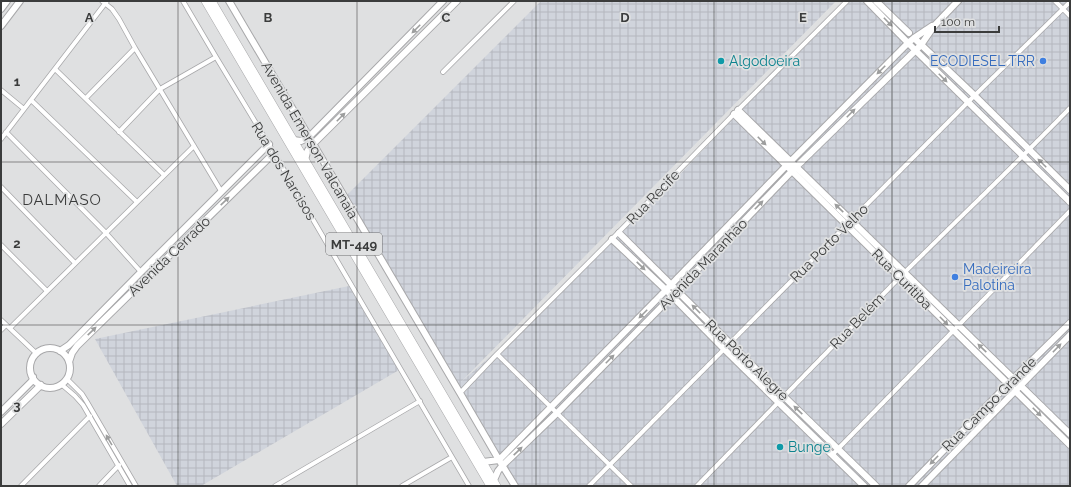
<svg xmlns="http://www.w3.org/2000/svg" width="1071" height="487" font-family="Raleway,sans-serif">
<style>
.industrial{fill:url(#industrial-grid)}
.lines{fill:none;stroke-linecap:round;stroke-linejoin:round}
.street-casing{stroke:#a8a8aa;stroke-width:5.5}
.secondary-casing{stroke:#a8a8aa;stroke-width:8}
.primary-casing{stroke:#a8a8aa;stroke-width:8}
.street{stroke:#fff;stroke-width:4}
.secondary{stroke:#fff;stroke-width:6}
.primary{stroke:#fff;stroke-width:7}
.oneway{fill:#9d9e9e}
.grid{fill:none;stroke:#3b3c3c;stroke-width:1;stroke-opacity:0.55}
.culture-dot{fill:#0f9aa8;stroke:#dfe0e1;stroke-width:1.5}
.shop-dot{fill:#3f7fe0;stroke:#dfe0e1;stroke-width:1.5}
.labels{text-anchor:middle;stroke-width:3.5;stroke-linejoin:round;paint-order:stroke}
.shield{fill:#dfe0e1;stroke:#6c6d6e;stroke-width:1}
.shield-label{font-size:13px;font-weight:bold;fill:#3b3c3c}
.culture-label{font-size:14px;fill:#0d838f;stroke:#dfe0e1;text-anchor:start}
.shop-label{font-size:14px;fill:#366cbe;stroke:#dfe0e1;text-anchor:end}
.street-label{font-size:14px;fill:#3b3c3c;stroke:#dfe0e1}
.neighbourhood-label{font-size:15px;letter-spacing:1px;fill:#3b3c3c;stroke:#dfe0e1}
.grid-label{font-size:13px;text-anchor:middle;font-weight:bold;fill:#3b3c3c;stroke:#dfe0e1;stroke-width:3.5;stroke-linejoin:round;paint-order:stroke}
</style>
<defs>
<pattern id="industrial-grid" width="8" height="8" patternUnits="userSpaceOnUse"><rect width="8" height="8" fill="#d0d4dc"/><path d="M0 4h8M4 0v8" fill="none" stroke="#b4b7be"/></pattern>
</defs>
<rect width="100%" height="100%" fill="#dfe0e1"/>
<path class="industrial" d="M541,1H836L461,382L499,349L672,183L735,116L850,1H1070V486H517L345,197Z
M349,286L399,370L201,486H177L95,339Z"/>
<g class="lines">
<g class="street-casing">
<path id="street" d="M102,1L112,9L119,19L135,48L221,191
M183,1L216,57L274,153L469,486
M1055,1L1070,16
M55,69L164,175
M443,72L514,1
M1,90L24,109
M86,98L135,48
M31,100L137,202
M6,132L106,233L141,272
M119,132L160,89L216,57
M1,139L107,1
M1,187L75,263
M1,245L47,291
M1,320L37,354
M10,328L194,146
M1,330L6,325
M497,354L631,486
M67,379L82,394L87,402L136,486
M61,384L75,396L83,405L130,486
M460,393L497,354L612,239L734,114L847,1
M833,454L1070,211
M21,486L90,416
M99,486L119,465
M275,486L420,401
M402,486L452,457
M589,486L968,102L1070,2
M697,486C764,417 831,348 898,279C955,222 1014,166 1070,108"/>
</g>
<g class="secondary-casing">
<path id="secondary" d="M229,1L460,393L499,460L515,486
M867,1L915,50L1070,202
M876,1L909,33
M1,9L7,1
M1,26L20,1
M914,38L975,96L1070,190
M738,110L1070,434
M734,114L1070,445
M293,140L301,141L309,137L443,1
M305,160L307,152L310,147L457,1
M619,233L762,375L876,486
M612,239L666,290L724,349L864,486
M30 368a20 20 0 1 1 40 0a20 20 0 1 1-40 0Z
M60,351L69,345L141,272L269,144
M69,362L72,353L77,346L274,153
M1,412L32,381L33,377
M1,424L41,385
M499,460L666,290L786,166L908,43L914,38L932,26
M483,462L499,460
M494,480L498,471L502,466L557,413L672,296L792,171L921,45L934,26L958,1
M909,486L1008,384L1070,323
M922,486L1070,335"/>
</g>
<g class="primary-casing">
<path id="primary" d="M205,1L490,486
M212,1L497,486"/>
</g>
<use href="#street" class="street"/>
<use href="#secondary" class="secondary"/>
<use href="#primary" class="primary"/>
</g>
<defs><path id="oneway-solid" d="M-6-.8H1V-3.2L6.5 0L1 3.2V.8H-6Z"/></defs>
<g class="oneway">
<use href="#oneway-solid" transform="translate(888 22) rotate(46)"/>
<use href="#oneway-solid" transform="translate(416 29) rotate(135)"/>
<use href="#oneway-solid" transform="translate(881 70) rotate(135)"/>
<use href="#oneway-solid" transform="translate(943 78) rotate(45)"/>
<use href="#oneway-solid" transform="translate(851 113) rotate(-45)"/>
<use href="#oneway-solid" transform="translate(341 117) rotate(-45)"/>
<use href="#oneway-solid" transform="translate(762 141) rotate(45)"/>
<use href="#oneway-solid" transform="translate(1042 163) rotate(-135)"/>
<use href="#oneway-solid" transform="translate(225 201) rotate(-44)"/>
<use href="#oneway-solid" transform="translate(759 205) rotate(-46)"/>
<use href="#oneway-solid" transform="translate(839 208) rotate(-136)"/>
<use href="#oneway-solid" transform="translate(641 266) rotate(44)"/>
<use href="#oneway-solid" transform="translate(696 309) rotate(-135)"/>
<use href="#oneway-solid" transform="translate(643 314) rotate(135)"/>
<use href="#oneway-solid" transform="translate(944 321) rotate(45)"/>
<use href="#oneway-solid" transform="translate(92 331) rotate(-44)"/>
<use href="#oneway-solid" transform="translate(982 348) rotate(-136)"/>
<use href="#oneway-solid" transform="translate(1057 348) rotate(-46)"/>
<use href="#oneway-solid" transform="translate(610 359) rotate(-45)"/>
<use href="#oneway-solid" transform="translate(798 410) rotate(-136)"/>
<use href="#oneway-solid" transform="translate(1037 412) rotate(45)"/>
<use href="#oneway-solid" transform="translate(109 440) rotate(-120)"/>
<use href="#oneway-solid" transform="translate(518 451) rotate(-44)"/>
<use href="#oneway-solid" transform="translate(934 460) rotate(134)"/>
</g>
<path class="grid" d="M178,1V486M357,1V486M536,1V486M714,1V486M892,1V486M1,162H1070M1,325H1070"/>
<g class="culture-dot">
<circle cx="721" cy="61" r="4"/>
<circle cx="780" cy="447" r="4"/>
</g>
<g class="shop-dot">
<circle cx="1043" cy="61" r="4"/>
<circle cx="955" cy="277" r="4"/>
</g>
<g class="labels">
<rect class="shield" x="326" y="233" width="56" height="22" rx="3"/>
<g class="shield-label">
<text x="354" y="249">MT-449</text>
</g>
<g class="culture-label">
<text x="729" y="66">Algodoeira</text>
<text x="788" y="452">Bunge</text>
</g>
<g class="shop-label">
<text x="1035" y="66">ECODIESEL TRR</text>
<text x="963" y="274" text-anchor="start">Madeireira<tspan x="963" dy="16">Palotina</tspan></text>
</g>
<g class="street-label">
<text transform="translate(310 140) rotate(60)" y="5">Avenida Emerson Valcanaia</text>
<text transform="translate(284 171) rotate(59)" y="5">Rua dos Narcisos</text>
<text transform="translate(653 197) rotate(-46)" y="5">Rua Recife</text>
<text transform="translate(829 243) rotate(-45)" y="5">Rua Porto Velho</text>
<text transform="translate(169 256) rotate(-44)" y="5">Avenida Cerrado</text>
<text transform="translate(703 264) rotate(-46)" y="5">Avenida Maranhão</text>
<text transform="translate(902 279) rotate(45)" y="5">Rua Curitiba</text>
<text transform="translate(857 321) rotate(-46)" y="5">Rua Belém</text>
<text transform="translate(747 360) rotate(44)" y="5">Rua Pôrto Alegre</text>
<text transform="translate(989 404) rotate(-45)" y="5">Rua Campo Grande</text>
</g>
<g class="neighbourhood-label">
<text x="62" y="205">DALMASO</text>
</g>
</g>
<g class="grid-label">
<text x="89" y="22">A</text>
<text x="268" y="22">B</text>
<text x="446" y="22">C</text>
<text x="625" y="22">D</text>
<text x="803" y="22">E</text>
<text x="17" y="86">1</text>
<text x="17" y="248">2</text>
<text x="17" y="410">3</text>
</g>
<rect width="1071" height="487" fill="none" stroke="#3b3c3c" stroke-width="4"/>
<path d="M935 26v6h64v-6" fill="none" stroke="#3b3c3c" stroke-width="2"/>
<text x="941" y="26" font-size="12" fill="#3b3c3c" stroke="#dfe0e1" stroke-width="3" paint-order="stroke">100 m</text>
</svg>
